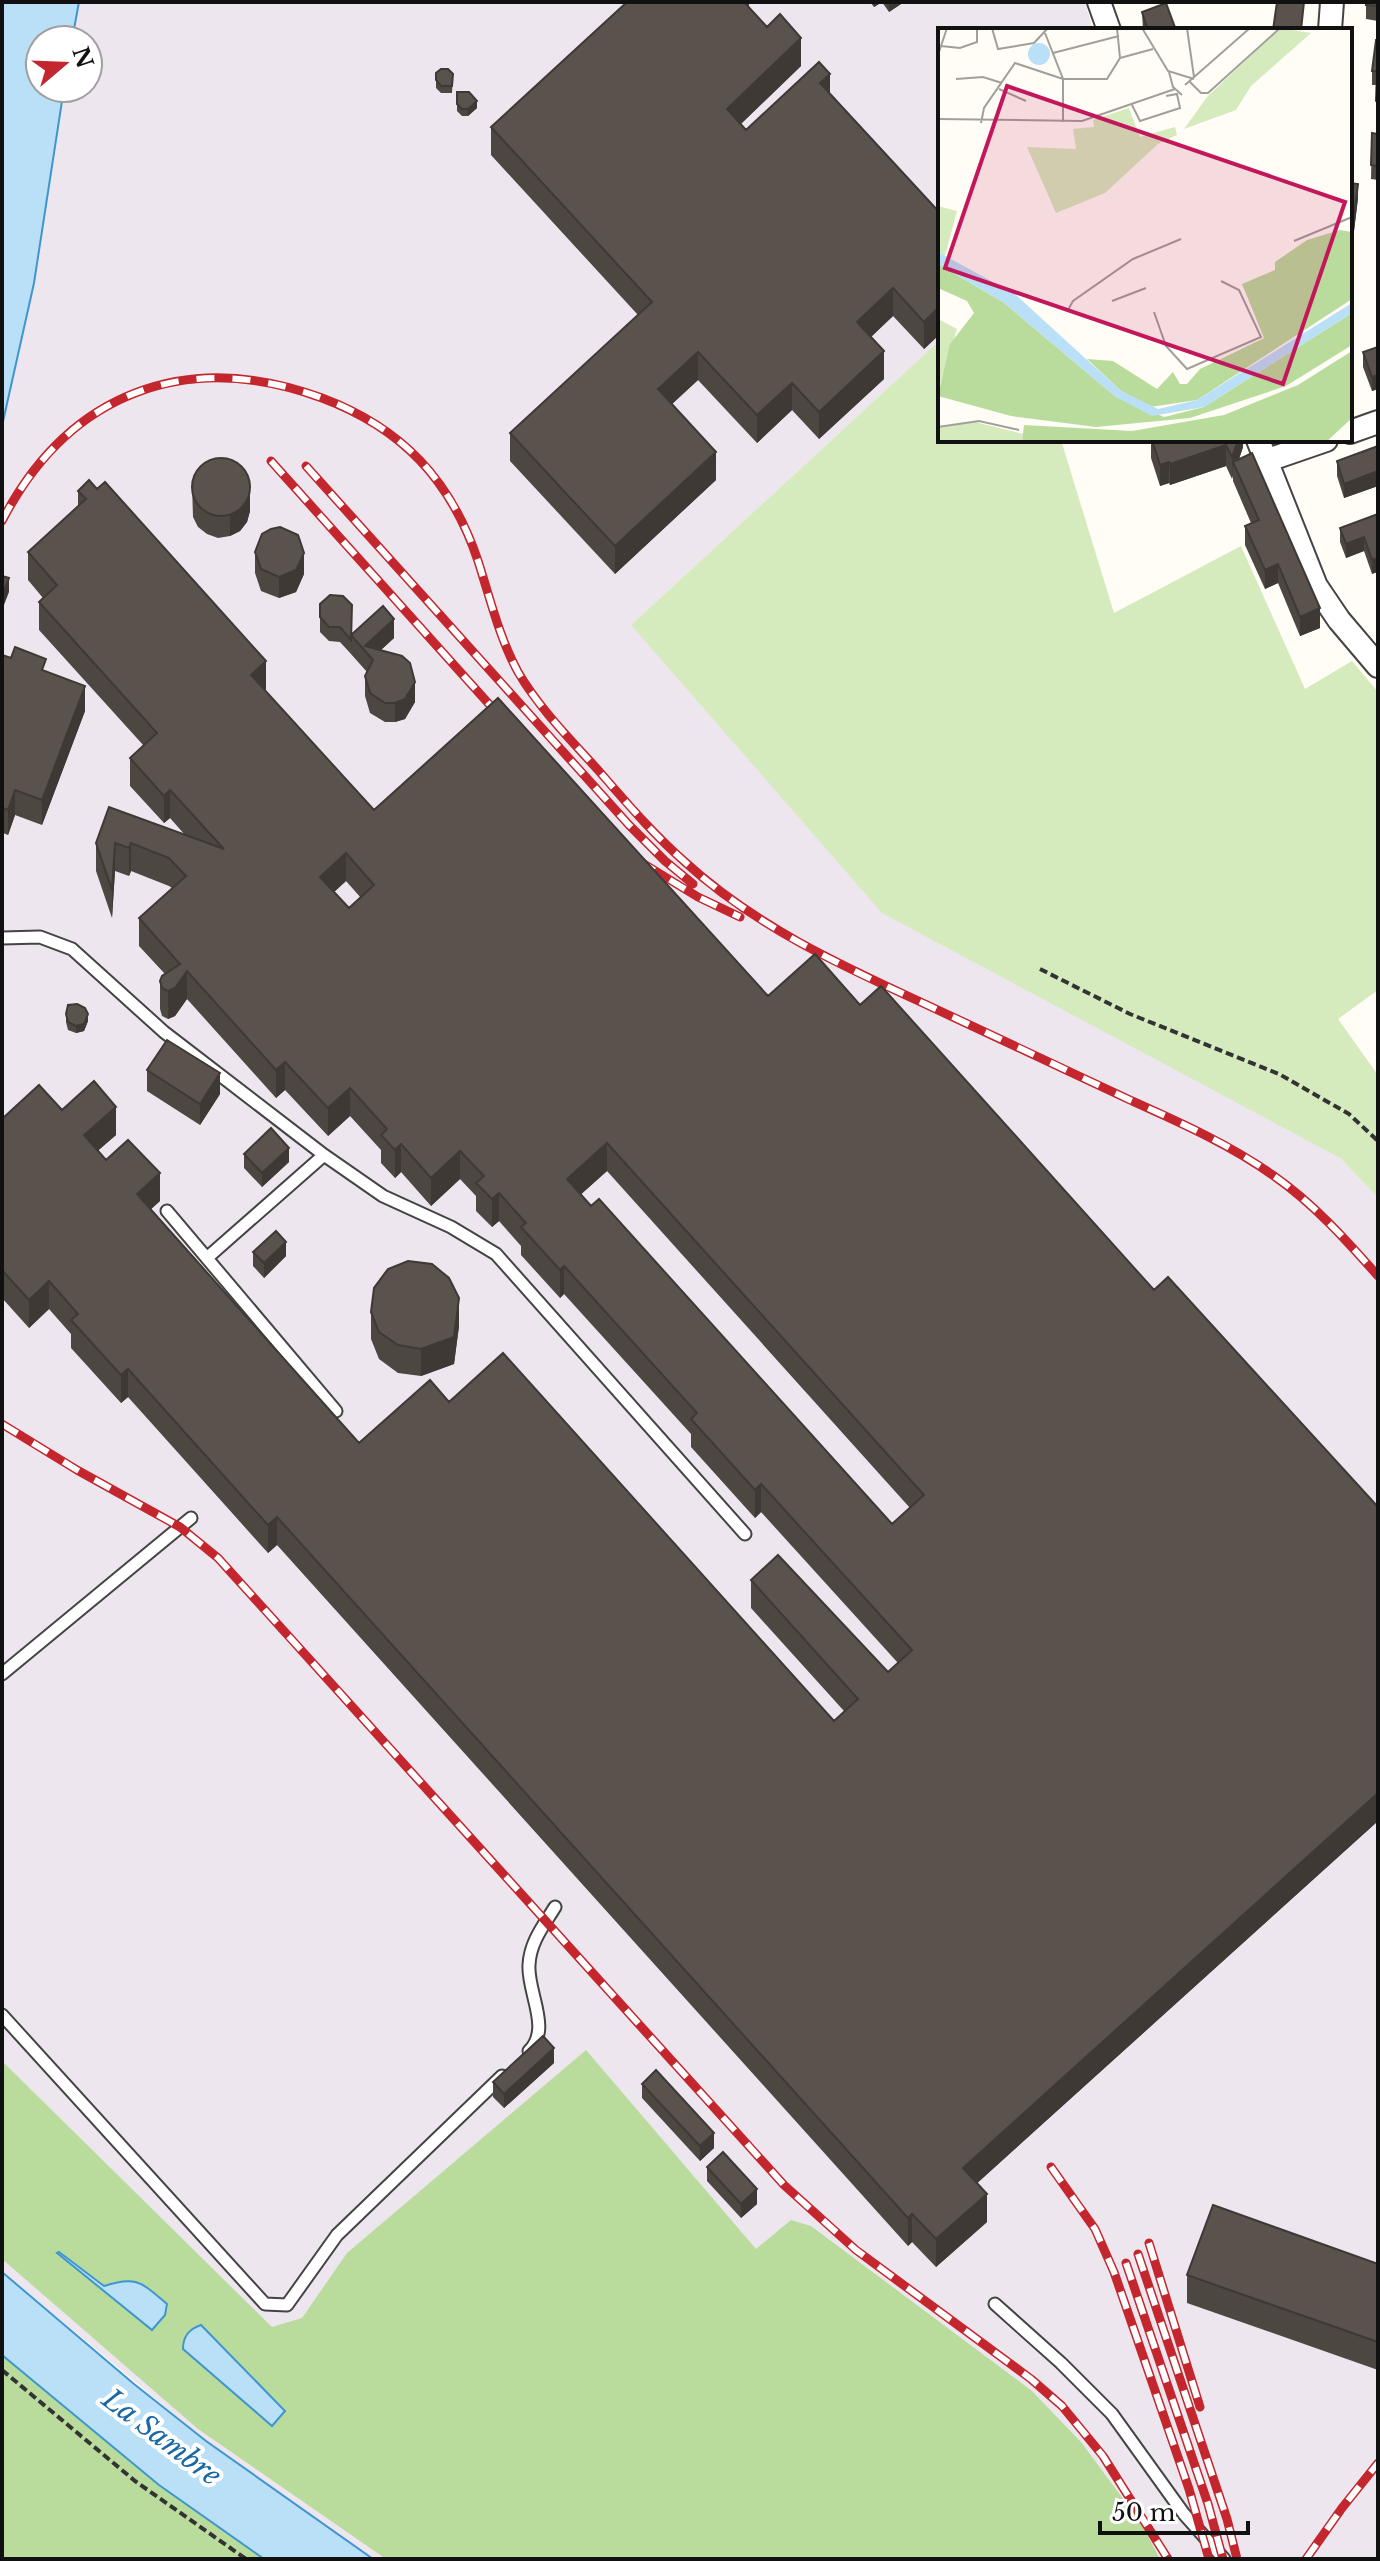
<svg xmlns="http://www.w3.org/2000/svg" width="1380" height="2561" font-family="'Libre Baskerville',serif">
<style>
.industrial{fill:#eee6ef}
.green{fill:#d5ebbd}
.forest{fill:#b9dc9c}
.water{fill:#b9e0f7;stroke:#3f96cf;stroke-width:2}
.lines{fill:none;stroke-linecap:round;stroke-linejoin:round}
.service-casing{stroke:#444;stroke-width:15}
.minor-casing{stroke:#444;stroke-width:26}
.path{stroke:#333;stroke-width:4;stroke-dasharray:8 4;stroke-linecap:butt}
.service{stroke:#fff;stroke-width:11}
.minor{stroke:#fff;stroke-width:22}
.rail-casing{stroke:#c4262e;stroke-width:9}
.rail{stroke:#fff;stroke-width:6;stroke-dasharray:18;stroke-linecap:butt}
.wall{fill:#4d4742;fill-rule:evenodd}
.shaded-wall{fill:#3f3936}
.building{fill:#5a524d;stroke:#3f3936;stroke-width:2;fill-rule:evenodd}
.labels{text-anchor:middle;stroke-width:8;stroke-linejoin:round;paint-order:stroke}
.water-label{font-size:28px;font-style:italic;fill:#1768a6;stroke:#fff}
.inset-road{fill:none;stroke:#a09f9a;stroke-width:2}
.view{fill:#c2185b;fill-opacity:0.15;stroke:#c2185b;stroke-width:4}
.inset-edge{fill:none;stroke:#111;stroke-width:4}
</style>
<rect width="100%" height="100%" fill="#fffdf5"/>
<path class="industrial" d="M79,2H1085L1093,30H940V340L631,625L1340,1158L1378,1198V2559H373L206,2441L2,2271V426L34,283L64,88H88V40H72Z"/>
<path class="green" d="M940,340V440H1061L1114,613L1241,546L1305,689L1352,661L1378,692V990L1338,1019L1378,1075V1198L1340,1158L882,913L631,625Z"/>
<path class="forest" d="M586,2050L756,2249L791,2220L811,2226L1032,2391L1081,2442L1141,2523L1160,2559H386L198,2429L2,2259V2061L272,2327L302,2318L347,2253Z
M2,2355L159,2485L264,2559H2Z"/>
<path class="water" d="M2,2H79L72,40H40V88H64L34,283L2,426Z
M59,2252L104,2286C137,2275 142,2283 167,2304L165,2315L152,2330L57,2253Z
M2,2272L134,2384L206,2441L373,2559H264L159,2485L2,2355Z
M201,2325L285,2411L272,2426L183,2349C183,2336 189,2329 201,2325Z"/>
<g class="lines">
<g class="service-casing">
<path id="service" d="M2,938L40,937L72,949L164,1032L324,1155L383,1196L451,1227L496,1254L745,1534
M167,1211L336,1411
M208,1257L324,1155
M2,1674L191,1518
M2,2015L265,2304L287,2305L337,2235L502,2076
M529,2051C552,2029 527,1992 529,1965C530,1942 544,1925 555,1907
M995,2304L1061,2363L1112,2414L1184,2514L1224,2559"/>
</g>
<g class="minor-casing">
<path id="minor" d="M1099,2L1109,30
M1330,30L1332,2
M1350,432L1378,422
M1258,440L1316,586L1339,620L1378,666
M1265,461L1326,440"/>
</g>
<path class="path" d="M1040,969L1130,1014L1279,1074L1349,1114L1378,1141
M2,2370L135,2481L246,2559"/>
<use href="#service" class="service"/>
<use href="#minor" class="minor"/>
<g class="rail-casing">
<path id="rail" d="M271,461L506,723
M306,466L629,825L665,861L693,884
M2,521C68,393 186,348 322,398C402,428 451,480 478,561C490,598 499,637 518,672C539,708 570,739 598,770C626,802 653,834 685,862C755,926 840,965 925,1004C994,1036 1062,1068 1130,1100C1179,1122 1231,1145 1274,1176C1314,1204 1346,1240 1378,1276
M639,861L698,897L740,917
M2,1424L77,1470L180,1527L218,1558L784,2185L856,2250L1031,2379L1062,2406L1103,2456L1168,2559
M1051,2167L1095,2229L1114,2272L1189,2489L1209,2559
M1149,2243L1200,2407
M1138,2254L1227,2519L1237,2559
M1126,2263L1208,2504L1223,2559
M1306,2559L1342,2508L1378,2463"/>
</g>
<use href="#rail" class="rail"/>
</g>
<path class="wall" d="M749,2V7L801,66L741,124L746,130L830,94L940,213V334L924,349L893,316L871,337L884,379L819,439L792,410L757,443L698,380L672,404L716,480L615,574L510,461V433L638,315L491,155V127Z
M870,2H904L889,12L882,2L874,7Z
M1366,2H1378V21L1366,19Z
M1142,12L1176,30H1143Z
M1378,40V116H1376L1377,85H1372V71Z
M436,73L453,74L452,93H441L436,88Z
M457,92L477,108L468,116H462L457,111Z
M1372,133L1378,134V180L1371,179Z
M1350,183L1358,198L1354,231L1350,230Z
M1378,347V389L1372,391L1363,367V352Z
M1151,440H1243V447L1239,459L1320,628L1300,636L1278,583L1265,589L1245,545V526L1251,523L1233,481V476L1232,479L1226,466L1170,485L1169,483L1160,486L1151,458Z
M1378,446V486L1344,498L1337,476V461Z
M192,485L250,511L247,522L240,531L230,536L218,538L207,534L198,527L193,517Z
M78,491L266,689L265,690L374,810L768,996L860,1005L1378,1507V1821L977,2183L987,2222L936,2267L912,2242L908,2246L277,1545L268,1553L128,1397L121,1403L71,1348V1334L49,1309L29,1328L2,1298V1119L62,1110L116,1135L98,1150L106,1160L160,1201L151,1209L359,1443L449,1402L834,1721L844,1711L751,1608V1580L888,1672L898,1663L761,1512L755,1518L691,1447V1434L564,1294L560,1298L521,1255V1246L499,1221L492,1227L476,1211V1196L460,1179L431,1206L401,1172L395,1178L381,1163V1150L350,1116L328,1136L285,1090L276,1098L187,999L175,1016L168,1019L162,1016L160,1009V981L165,974L139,946V918L172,888L169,886L131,871L129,876L115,871L112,918L96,871V843L185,835L170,818L164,823L130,786V758L144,746L39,630V602L43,598L28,580V552L78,506ZM346,881L361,898L349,908L334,892ZM607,1171L910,1508L892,1524L581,1194Z
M1378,514L1372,574L1364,551L1346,558L1340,542V528Z
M255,552L304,574L296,592L279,598L261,591L255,573Z
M320,604L352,635L394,638L381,650L415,702L405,719L395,722H385L370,713L365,696V676L367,672L351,654V641V654L340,642L329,641L320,632Z
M2,655L46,671L85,711L42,825L15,815L8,835L3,833L2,835Z
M1378,983V1001L1376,998V985Z
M66,1014L88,1021L84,1031L76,1033L68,1030L66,1022Z
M147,1070L220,1094L200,1125L147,1091Z
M244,1154L289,1162L262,1187L244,1168Z
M253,1252L286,1256L264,1278L253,1266Z
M371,1312L459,1326L454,1364L421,1376L398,1373L379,1359L371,1339Z
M554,2063L504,2108L493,2097V2082Z
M642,2084L714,2148L700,2161L642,2098Z
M707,2167L757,2204L741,2218L707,2181Z
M1378,2264V2370L1187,2303V2275Z"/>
<path class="shaded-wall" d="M874,2H882L874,7Z
M889,2H904L889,12Z
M801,38V66L727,137V109Z
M830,74V101L820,83Z
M477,101V108L468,116V109Z
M1358,184V198L1354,231V216Z
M893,288V316L857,350V322Z
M940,306V334L924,349V322Z
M884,351V379L819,439V412Z
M698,352V380L658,417V389Z
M1378,375V389L1372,391V377Z
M792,383V410L757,443V415Z
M1238,440H1243V447L1236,468L1233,462L1232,479V457Z
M1226,445V466L1170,485V464Z
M716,452V480L615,574V546Z
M1169,462V483L1160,486V465Z
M1378,471V486L1344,498V484Z
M250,490V511L247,522L240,531L230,536V515Z
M1364,537V551L1346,558V544Z
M304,553V574L296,592L279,598V577Z
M1378,558V572L1372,574V560Z
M1278,564V583L1265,589V570Z
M9,578V592L2,610V596Z
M1320,608V628L1300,636V617Z
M394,619V638L372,658L365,646Z
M266,661V689L251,703V675Z
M415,682V702L405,719L395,722V703Z
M85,686V711L42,825V800Z
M15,790V815L8,835V810Z
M170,790V818L164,823V796Z
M115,843V871L112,918V890Z
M131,843V871L129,876V848Z
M346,853V881L320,905V877Z
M187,971V999L175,1016L168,1019V991Z
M88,1014V1021L84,1031L76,1033V1026Z
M285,1062V1090L276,1098V1070Z
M220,1073V1094L200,1125V1104Z
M350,1088V1116L328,1136V1108Z
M116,1107V1135L84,1163V1135Z
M607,1143V1171L567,1207V1179Z
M401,1144V1172L395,1178V1150Z
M289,1148V1162L262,1187V1173Z
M460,1151V1179L431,1206V1178Z
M160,1173V1201L137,1222V1194Z
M499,1193V1221L492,1227V1199Z
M286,1242V1256L264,1278V1263Z
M564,1266V1294L560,1298V1270Z
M49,1281V1309L29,1328V1300Z
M459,1298V1326L454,1364L421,1376V1349Z
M128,1369V1397L121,1403V1375Z
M761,1484V1512L755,1518V1490Z
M277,1517V1545L268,1553V1525Z
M1378,1793V1821L963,2196V2168Z
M554,2048V2063L504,2108V2094Z
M714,2133V2148L700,2161V2146Z
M757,2189V2204L741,2218V2204Z
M987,2194V2222L936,2267V2239Z
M912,2214V2242L908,2246V2218Z"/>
<path class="building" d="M627,2H744L767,27L780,14L801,38L727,109L746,130L819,62L830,74L820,83L940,213V306L924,322L893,288L857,322L884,351L819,412L792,383L757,415L698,352L658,389L716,452L615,546L510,433L652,302L491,127Z
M1277,2H1304L1301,30H1304H1273Z
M1366,2H1378V6L1366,5Z
M1166,3L1176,30H1148L1142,12Z
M1376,40H1378V102L1376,101L1377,71H1372Z
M441,69H448L453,74L452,86H441L436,80V73Z
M457,92H469L477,101L468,109H462L457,104Z
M1372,133L1378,134V166L1371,165Z
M1350,183L1358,184L1354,216H1350Z
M1378,347V375L1372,377L1363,352Z
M1152,440H1238L1232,457L1226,445L1170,464L1169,462L1160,465Z
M1378,446V471L1344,484L1337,461Z
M1252,453L1320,608L1300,617L1278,564L1265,570L1245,526L1259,520L1233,462Z
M192 487a29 29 0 1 1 58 0a29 29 0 1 1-58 0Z
M89,480L97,489L105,482L266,661L251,675L374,810L498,698L768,996L815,954L860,1005L881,986L1154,1290L1168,1277L1378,1507V1793L963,2168L987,2194L936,2239L912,2214L908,2218L277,1517L268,1525L128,1369L121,1375L71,1320L78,1314L49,1281L29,1300L2,1270V1119L39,1085L62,1110L94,1081L116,1107L84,1135L106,1160L128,1140L160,1173L137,1194L359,1443L430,1380L449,1402L503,1353L834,1721L858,1699L751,1580L778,1555L888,1672L912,1650L761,1484L755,1490L691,1419L697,1413L564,1266L560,1270L521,1227L526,1223L499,1193L492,1199L476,1183L484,1176L460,1151L431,1178L401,1144L395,1150L381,1135L387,1129L350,1088L328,1108L285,1062L276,1070L187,971L175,988L168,991L162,988L160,981L162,976L180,964L139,918L186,876L169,858L131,843L129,848L115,843L112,890L96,843L109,807L224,849L170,790L164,796L130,758L157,733L39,602L57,585L28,552L86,499L78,491ZM346,853L374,885L349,908L320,877ZM607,1143L924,1495L892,1524L599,1199L591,1206L567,1179Z
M1378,514V558L1372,560L1364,537L1346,544L1340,528Z
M280,527L298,535L304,553L296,570L279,577L261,569L255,552L262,534L271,529Z
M2,576L9,578L2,596Z
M330,595L343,596L352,605L351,640L340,627H329L320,617V604Z
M383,606L394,619L365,646L402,656L410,663L415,682L405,699L395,703H385L370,693L365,676L373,660L351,635Z
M15,647L46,659L42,670L85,686L42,800L15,790L8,810L3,808L2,810V655L11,658Z
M77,1004L85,1008L88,1014L84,1024L76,1026L68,1022L66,1014L68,1005Z
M167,1040L220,1073L200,1104L147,1070Z
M271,1128L289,1148L262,1173L244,1154Z
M276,1231L286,1242L264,1263L253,1252Z
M408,1261L432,1264L449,1278L459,1298L454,1337L421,1349L398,1345L379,1332L371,1312L374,1288L388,1269Z
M543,2036L554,2048L504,2094L493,2082Z
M656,2070L714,2133L700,2146L642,2084Z
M723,2152L757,2189L741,2204L707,2167Z
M1213,2205L1378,2264V2342L1187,2275Z"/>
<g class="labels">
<g class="water-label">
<text transform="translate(162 2437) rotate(37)" y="10">La Sambre</text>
</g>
</g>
<g transform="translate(938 28)">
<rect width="414" height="414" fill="#fffdf5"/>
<path d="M342,0L373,5L313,58L298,82L246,101L269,69ZM191,80L202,109L237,99L239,107L220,116L167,165L118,185L89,119L138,121L135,101L156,99L155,92ZM0,178L19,183L7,228L0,224ZM0,291L19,301L1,360H0ZM37,394L85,406L84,414H0V400Z" fill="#d5ebbd"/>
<path d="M402,202L414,204V271L259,372L212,379L183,363L149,331L175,333L219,361L235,344L242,356H249L262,341L326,310L304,256L337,242V234L369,212ZM0,236L65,274L178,369L226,389L266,379L414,285V317L348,358L252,390L158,399L73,388L0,368L12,316L36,285L29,273L0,260ZM414,323V390L388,414H84L86,397L194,403L286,387L360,357Z" fill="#b9dc9c"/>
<path d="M90 26a11 11 0 1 1 22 0a11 11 0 1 1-22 0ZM0,224L77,266L183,363L220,381L259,372L414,275V285L266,379L214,388L178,369L65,274L0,236Z" fill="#b9e0f7"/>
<path class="inset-road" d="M54,0L60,21L96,15L110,0M204,0L230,43L256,51M249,0L256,49M107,5L125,51V94M3,18L22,20L39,14V0M115,25L181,8M0,27L9,0M182,30L215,21M231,44L235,59L244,67M18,51L45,49L64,55M252,54L263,65H270L342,0M247,57L312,0M61,61L88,73M194,77L202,93L242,80L239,66L228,68M0,91L144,93L237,61M43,95L46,80L77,35L125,51H169L182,30L179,0M356,213L414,189M174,273L208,260M130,282L135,273L195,231L243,211M216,284L228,318L249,341L323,309L301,262L283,253M0,399L41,393L81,402"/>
<path class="view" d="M69,58L407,174L345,356L7,240Z"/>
<rect width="414" height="414" class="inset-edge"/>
</g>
<rect width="1380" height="2561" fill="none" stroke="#111111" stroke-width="8"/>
<g transform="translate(64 64) rotate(71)"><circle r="38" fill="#ffffff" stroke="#a0a0a0" stroke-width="2"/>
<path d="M0-6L14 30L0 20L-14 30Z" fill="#c4262e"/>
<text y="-12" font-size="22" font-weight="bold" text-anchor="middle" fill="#111111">N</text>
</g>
<path d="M1100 2521v12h148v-12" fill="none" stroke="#111111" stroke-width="4"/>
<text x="1112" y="2521" font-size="24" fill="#111111" stroke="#ffffff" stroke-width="6" paint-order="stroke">50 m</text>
</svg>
